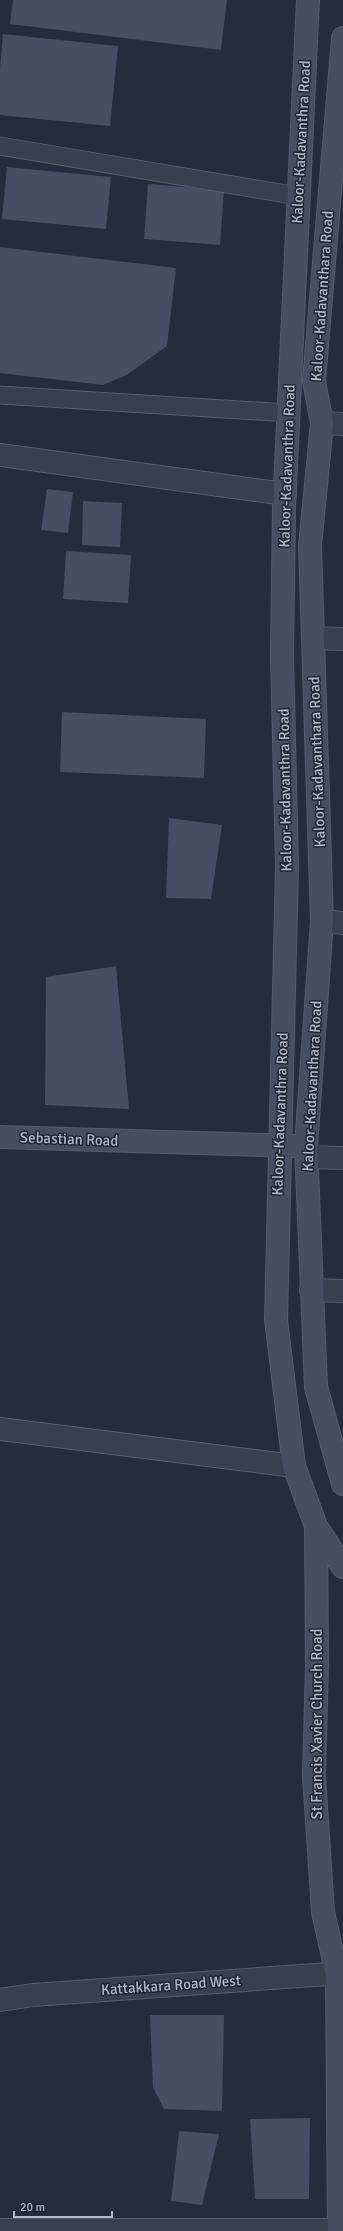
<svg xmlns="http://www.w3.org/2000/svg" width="343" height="2231" font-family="Signika,sans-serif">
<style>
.building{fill:#454e62}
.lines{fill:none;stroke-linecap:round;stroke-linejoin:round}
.lane-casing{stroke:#565d6c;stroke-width:19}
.street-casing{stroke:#565d6c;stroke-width:24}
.secondary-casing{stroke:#565d6c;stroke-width:24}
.lane{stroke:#383f4e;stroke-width:17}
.street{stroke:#383f4e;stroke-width:22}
.secondary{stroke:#464e61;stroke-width:22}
.labels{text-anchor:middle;stroke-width:3;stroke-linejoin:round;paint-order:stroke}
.street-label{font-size:15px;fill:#b4bac9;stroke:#1d2433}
</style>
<rect width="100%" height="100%" fill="#242d3e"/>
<path class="building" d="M13,0H227L221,50L10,24Z
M3,34L118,46L110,126L0,115V68Z
M7,167L111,177L106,229L2,219Z
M148,184L224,190L220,245L144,239Z
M0,247L176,268L167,346L127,375L103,385L0,373Z
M47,489L73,492L68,533L41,530Z
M83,501L122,503L120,547L82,545Z
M66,551L131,555L128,603L63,599Z
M62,712L206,719L204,778L60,772Z
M169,818L222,825L211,899L166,898Z
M116,966L129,1109L45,1105L46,977Z
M150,2015H224L222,2111L164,2109L153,2087Z
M310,2118L309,2199H255L250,2119Z
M179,2131L219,2134L202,2205L171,2201Z"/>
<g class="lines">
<g class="lane-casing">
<path id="lane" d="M0,146L298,196
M0,395L289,413"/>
</g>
<g class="street-casing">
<path id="street" d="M322,423L343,424
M0,455L285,494
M313,638L343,639
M322,921L343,923
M307,1157L343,1158
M311,1290L343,1291
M0,1429L294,1466
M0,2000L33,1995L343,1973
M0,2230H343"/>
</g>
<g class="secondary-casing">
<path id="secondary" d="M308,0L284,508L282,655L287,867L276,1320L294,1466L316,1526L343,1567
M343,38L314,381L322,423L310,546L322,921L306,1146L316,1387L343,1484
M0,1137L293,1146
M316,1526L317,1664L314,1776L323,1912L337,1974L339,2231"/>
</g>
<use href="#lane" class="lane"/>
<use href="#street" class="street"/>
<use href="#secondary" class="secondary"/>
</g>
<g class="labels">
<g class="street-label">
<text transform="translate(301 142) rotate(-87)" y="5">Kaloor-Kadavanthra Road</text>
<text transform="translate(322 296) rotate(-86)" y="5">Kaloor-Kadavanthara Road</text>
<text transform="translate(287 466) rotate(-88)" y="5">Kaloor-Kadavanthra Road</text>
<text transform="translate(317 762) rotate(-92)" y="5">Kaloor-Kadavanthara Road</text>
<text transform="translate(285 790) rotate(-91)" y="5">Kaloor-Kadavanthra Road</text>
<text transform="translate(312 1086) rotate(-87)" y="5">Kaloor-Kadavanthara Road</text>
<text transform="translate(280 1114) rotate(-88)" y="5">Kaloor-Kadavanthra Road</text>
<text transform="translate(69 1139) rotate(2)" y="5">Sebastian Road</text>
<text transform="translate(317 1724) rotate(-90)" y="5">St Francis Xavier Church Road</text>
<text transform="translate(171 1985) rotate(-4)" y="5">Kattakkara Road West</text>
</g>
</g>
<path d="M14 2211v6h98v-6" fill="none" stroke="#b4bac9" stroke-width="2"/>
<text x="20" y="2211" font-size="12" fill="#b4bac9" stroke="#1d2433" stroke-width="3" paint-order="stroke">20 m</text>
</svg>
